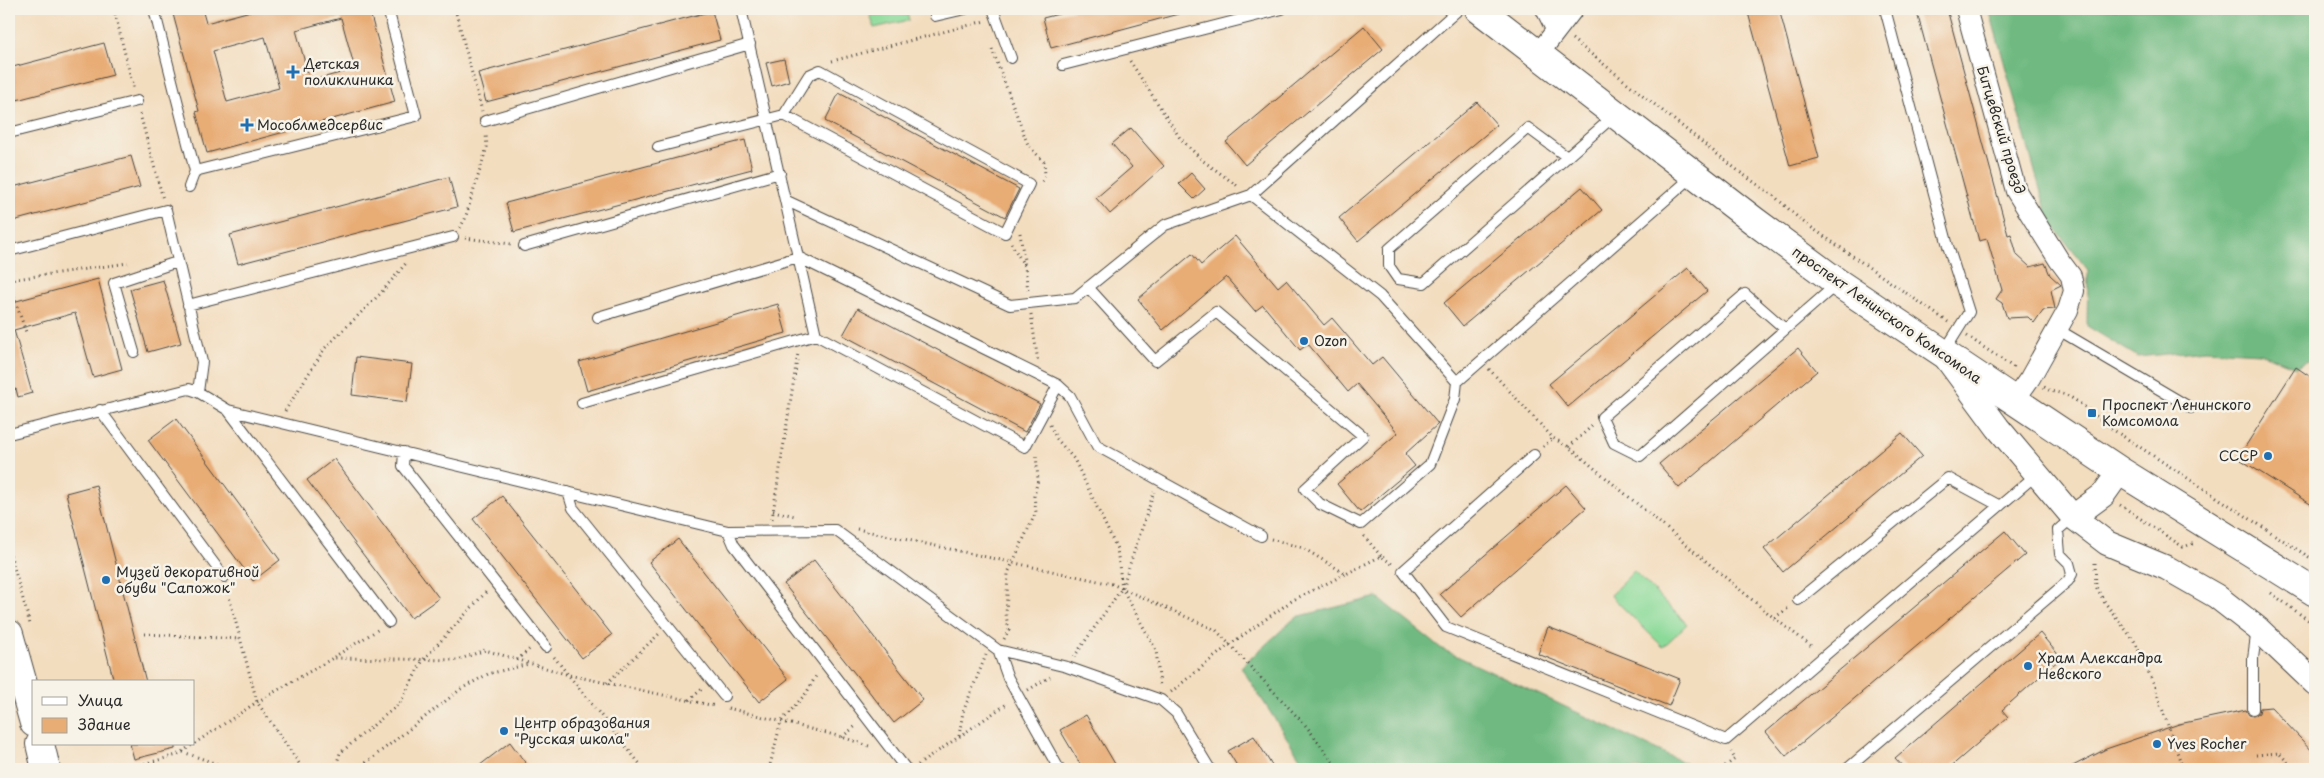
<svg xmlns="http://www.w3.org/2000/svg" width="2324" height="778" font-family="'Playpen Sans',sans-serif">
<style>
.green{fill:#8bda99;stroke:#5b8262}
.forest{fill:#70ba81;stroke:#4e7256}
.building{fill:#e8ac75;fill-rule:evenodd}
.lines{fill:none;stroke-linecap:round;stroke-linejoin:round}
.service-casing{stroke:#494641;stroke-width:12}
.minor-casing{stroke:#494641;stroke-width:22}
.tertiary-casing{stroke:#494641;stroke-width:26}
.secondary-casing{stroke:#494641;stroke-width:30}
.path{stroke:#494641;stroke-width:3;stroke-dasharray:1 4;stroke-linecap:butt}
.service{stroke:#fff;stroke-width:10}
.minor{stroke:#fff;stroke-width:20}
.tertiary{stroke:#fff;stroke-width:24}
.secondary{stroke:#fff;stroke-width:28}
.poi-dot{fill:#1f6fb2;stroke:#f7f3e8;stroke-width:2}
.labels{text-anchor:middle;stroke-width:5;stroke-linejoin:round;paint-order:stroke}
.poi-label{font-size:14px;fill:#2b2b2b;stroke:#f7f3e8;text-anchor:start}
.street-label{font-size:14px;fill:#2b2b2b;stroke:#f7f3e8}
</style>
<rect width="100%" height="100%" fill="#f7f3e8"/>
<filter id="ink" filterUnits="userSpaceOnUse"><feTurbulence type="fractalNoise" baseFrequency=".02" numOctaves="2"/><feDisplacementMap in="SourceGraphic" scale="10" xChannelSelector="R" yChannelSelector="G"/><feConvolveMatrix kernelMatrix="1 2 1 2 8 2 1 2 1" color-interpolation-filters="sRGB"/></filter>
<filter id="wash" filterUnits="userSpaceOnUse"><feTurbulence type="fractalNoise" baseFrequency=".0096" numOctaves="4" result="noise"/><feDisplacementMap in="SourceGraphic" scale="20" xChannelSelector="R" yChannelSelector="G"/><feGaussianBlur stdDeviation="1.12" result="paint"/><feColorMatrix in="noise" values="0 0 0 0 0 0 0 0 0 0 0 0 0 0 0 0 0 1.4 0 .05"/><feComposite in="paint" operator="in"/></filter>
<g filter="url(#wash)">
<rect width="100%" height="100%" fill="#f3ddbf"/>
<path class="green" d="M869,9H906L909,20L874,28Z
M1634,571L1687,624L1663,647L1610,595Z"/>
<path class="forest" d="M1989,9H2315V357L2296,367L2260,353L2205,350L2138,357L2087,326L2088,270L2049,221Z
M1377,597L1442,649L1698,769H1307L1241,667L1296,617Z"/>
<g id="blocks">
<path class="building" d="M191,9H202L206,23L258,9H369L395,102L207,153L196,112L199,111L173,14ZM341,18L355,69L310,81L296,30ZM265,37L279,88L227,102L213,51Z
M1078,9H1182V13L1051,48L1043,18Z
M1747,9H1779L1819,158L1790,166Z
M1916,9H1947L2008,235L2011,234L2017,255L2030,267L2045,263L2050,275L2061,285L2051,290L2055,309L2043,310L2034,323L2028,317L2007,318L2002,303L1996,299L2002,290L1987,239L1979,241Z
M712,11L720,40L486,102L478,73Z
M1364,26L1383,49L1245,165L1226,142Z
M104,43L113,75L9,102V68Z
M784,59L789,81L772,86L766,63Z
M839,93L1019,189L1005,217L825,121Z
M1477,102L1497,125L1358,241L1339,218Z
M1131,128L1164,166L1110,214L1096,198L1132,167L1112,144Z
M745,140L752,169L514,232L506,203Z
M131,156L140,187L9,222V188Z
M1191,173L1205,189L1194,199L1179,184Z
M449,177L457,207L238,264L230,235Z
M1582,187L1602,210L1463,326L1444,303Z
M1235,236L1278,287L1286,280L1324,325L1332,318L1372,365L1382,357L1438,424L1405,454L1415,466L1360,512L1337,484L1398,433L1357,384L1348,392L1308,344L1300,350L1263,305L1255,311L1226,277L1163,330L1138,299L1192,254L1201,265Z
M1688,268L1707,291L1568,407L1549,384Z
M98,279L122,369L93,377L75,313L14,330L32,393L18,397L16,389L9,391V303Z
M163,280L181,343L148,352L130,289Z
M778,304L786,333L587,391L579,362Z
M858,308L1040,404L1025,432L843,335Z
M1798,348L1817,371L1679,488L1659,464Z
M356,357L412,364L407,402L352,395Z
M2296,367L2315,380V507L2238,458Z
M176,419L280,560L253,581L148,440Z
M1902,433L1922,456L1783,572L1764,549Z
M334,459L439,598L411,618L307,480Z
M96,485L146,682H114L66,493Z
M1566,485L1586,508L1461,617L1440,594Z
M502,496L612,635L582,658L473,519Z
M2005,531L2025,555L1786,756L1766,732Z
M678,539L788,679L759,702L649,562Z
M814,560L923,700L894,723L784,584Z
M1548,627L1680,679L1669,706L1538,654Z
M2040,633L2061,658L2002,710L2008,717L1948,769H1905L1895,758Z
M2271,707L2315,754V769H2067L2106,749L2179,724L2246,710L2249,715L2253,716L2259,713L2260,708Z
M1086,715L1118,769H1083L1060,730Z
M1254,736L1274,769H1239L1228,751Z
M510,742L530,769H475Z
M130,744H175V749L134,759Z"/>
</g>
</g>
<g filter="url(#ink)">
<use href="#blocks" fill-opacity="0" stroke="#494641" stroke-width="1"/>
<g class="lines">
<g class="service-casing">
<path id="service" d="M154,9L195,171L416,116L388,9
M741,9L816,335L1025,447L1058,385
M993,9L1011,58
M1885,9L1948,246L1969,312L1944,352
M935,16L965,9
M1063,65L1282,9
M485,121L750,44
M9,133L137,101
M658,147L784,115L809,75L820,70L1029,184L1005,233L784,115
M1567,157L1528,128L1389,249V266L1398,279L1424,283L1615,115
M189,187L195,171
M1251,195L1459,9
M787,201L1010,305L1075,298L1165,225L1251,195L1380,296L1457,382L1693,176
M524,246L780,173
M9,251L166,210L202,362L198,392
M1088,287L1155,361L1216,312L1363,436L1305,489L1320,504L1361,524L1430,464L1455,399L1457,382
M188,305L453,237
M598,317L798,257L1058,385L1070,396L1097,446L1261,536
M1785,329L1745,294L1602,417L1614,443L1640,456L1837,284
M2057,329L2191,408
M134,352L114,283L177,262
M582,403L816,335
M100,410L224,577
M228,410L389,622
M9,434L189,389L198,392L228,410L728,531L835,530L998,650L1067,667L1161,700L1176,713L1210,769
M404,452L403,466L546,647
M1534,455L1403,571L1446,627L1726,740L2037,474
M568,492L573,508L724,696
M728,531L734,545L906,769
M1798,600L1948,478L2000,506
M998,650L1008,678L1059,769
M2253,709V658L2257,629
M1847,769L2068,581L2072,574L2069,563L2060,554L2058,530L2073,517"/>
</g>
<g class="minor-casing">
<path id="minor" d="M1546,9L1556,29
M1966,9L2016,191L2059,260L2071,276L2074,291L2068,310L2030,378L2013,402
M1539,53L1573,9"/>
</g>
<g class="tertiary-casing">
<path id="tertiary" d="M1947,359L1998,428L2073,517L2107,543L2167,568L2216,596L2257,628L2315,683
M2073,517L2103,495L2120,471"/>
</g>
<g class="secondary-casing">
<path id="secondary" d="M1479,9L1753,220L1838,283L2120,471L2315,592
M9,634L34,723
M40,744L46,769"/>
</g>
<path class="path" d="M114,9L134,91
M455,9L482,111
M1572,39L1741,173L1774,196L1802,221L1948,322
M992,49L1028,145L1044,162L1045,175L1042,182
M832,61L985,21
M1130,61L1180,138L1202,160L1239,187
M140,114L163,199
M460,228L465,219L487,147L486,134
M1020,233L1025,267
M465,238L511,244
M1011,243L1025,267L1028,291
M9,280L128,263
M9,283L27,335
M1031,314L1038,362
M1967,336L2016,369
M1489,369L1553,438L1569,447L1774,618L1790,607
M2044,387C2052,393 2054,391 2063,394C2073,396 2100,419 2109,427L2315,561
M285,411L325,348L380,294L407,262
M1050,425L1056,438L1074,459L1117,549L1122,588L1156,650L1160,687
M1543,447L1553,438
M1569,447L1592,426
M2120,505L2183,547L2195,543
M773,511L795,516
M772,519L798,353
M857,529L1112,584L1216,630L1307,727L1338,769
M1364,536L1381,556
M1271,539L1303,548L1346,574L1381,556L1392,564
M9,550L30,624
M2095,563L2096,587L2106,604L2135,642L2153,682L2183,769
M227,589L257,702L303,769
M2271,593L2315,625
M1774,618L1814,648
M145,634L240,639
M1004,639L1009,630L1006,616L1008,573L1036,512L1034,496L1038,480L1036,454
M334,657L379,629
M554,657L644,769
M1074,657L1122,588L1154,492
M517,660L532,647
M607,683L659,634
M1028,690L1050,677
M1171,692L1229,645L1293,600L1346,574
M689,700L702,689
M728,708L842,737L872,747
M959,736L963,712L986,655
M842,737L857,725
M183,752L231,769
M2256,755L2279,753L2294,769
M918,765L1008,703
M125,769L177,755L257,702L333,658L458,660L485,650L569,675L715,706
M335,769L340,753L400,703L423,660L486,592
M358,769L461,689L488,674L529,664
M769,769L781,722L807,692L817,674
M1721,769L1735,759L1731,752"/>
<use href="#service" class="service"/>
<use href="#minor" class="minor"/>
<use href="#tertiary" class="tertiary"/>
<use href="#secondary" class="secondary"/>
</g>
</g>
<g class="poi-dot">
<path d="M290.5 64.5h5v5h5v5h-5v5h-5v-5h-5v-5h5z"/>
<path d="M244.5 117.5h5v5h5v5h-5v5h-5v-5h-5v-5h5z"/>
<circle cx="1304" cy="341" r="5"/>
<rect x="2087" y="408" width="10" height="10" rx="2.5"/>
<circle cx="2268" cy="456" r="5"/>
<circle cx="106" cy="580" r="5"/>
<circle cx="2028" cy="666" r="5"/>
<circle cx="504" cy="731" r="5"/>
<circle cx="2157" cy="744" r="5"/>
</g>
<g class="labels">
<g class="poi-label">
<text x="304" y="69">Детская<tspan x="304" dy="16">поликлиника</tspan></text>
<text x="257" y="130">Мособлмедсервис</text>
<text x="1314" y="346">Ozon</text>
<text x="2102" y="410">Проспект Ленинского<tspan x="2102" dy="16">Комсомола</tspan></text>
<text x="2258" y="461" text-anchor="end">СССР</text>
<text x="116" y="577">Музей декоративной<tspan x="116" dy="16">обуви "Сапожок"</tspan></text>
<text x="2038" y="663">Храм Александра<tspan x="2038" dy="16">Невского</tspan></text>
<text x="514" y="728">Центр образования<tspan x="514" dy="16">"Русская школа"</tspan></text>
<text x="2167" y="749">Yves Rocher</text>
</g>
<g class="street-label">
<text transform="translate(2001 130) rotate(73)" y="5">Битцевский проезд</text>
<text transform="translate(1887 315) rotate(35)" y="5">проспект Ленинского Комсомола</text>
</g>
</g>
<rect width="2324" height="778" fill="none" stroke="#f7f3e8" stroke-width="30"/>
<rect x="32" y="680" width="162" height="65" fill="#f7f3e8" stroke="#a5a39c"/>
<rect x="42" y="697" width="25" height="8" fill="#ffffff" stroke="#a5a39c"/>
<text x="78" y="706" font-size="15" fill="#2b2b2b">Улица</text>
<rect x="42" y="718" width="25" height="15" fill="#e8ac75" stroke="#a5a39c"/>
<text x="78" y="730" font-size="15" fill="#2b2b2b">Здание</text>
</svg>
